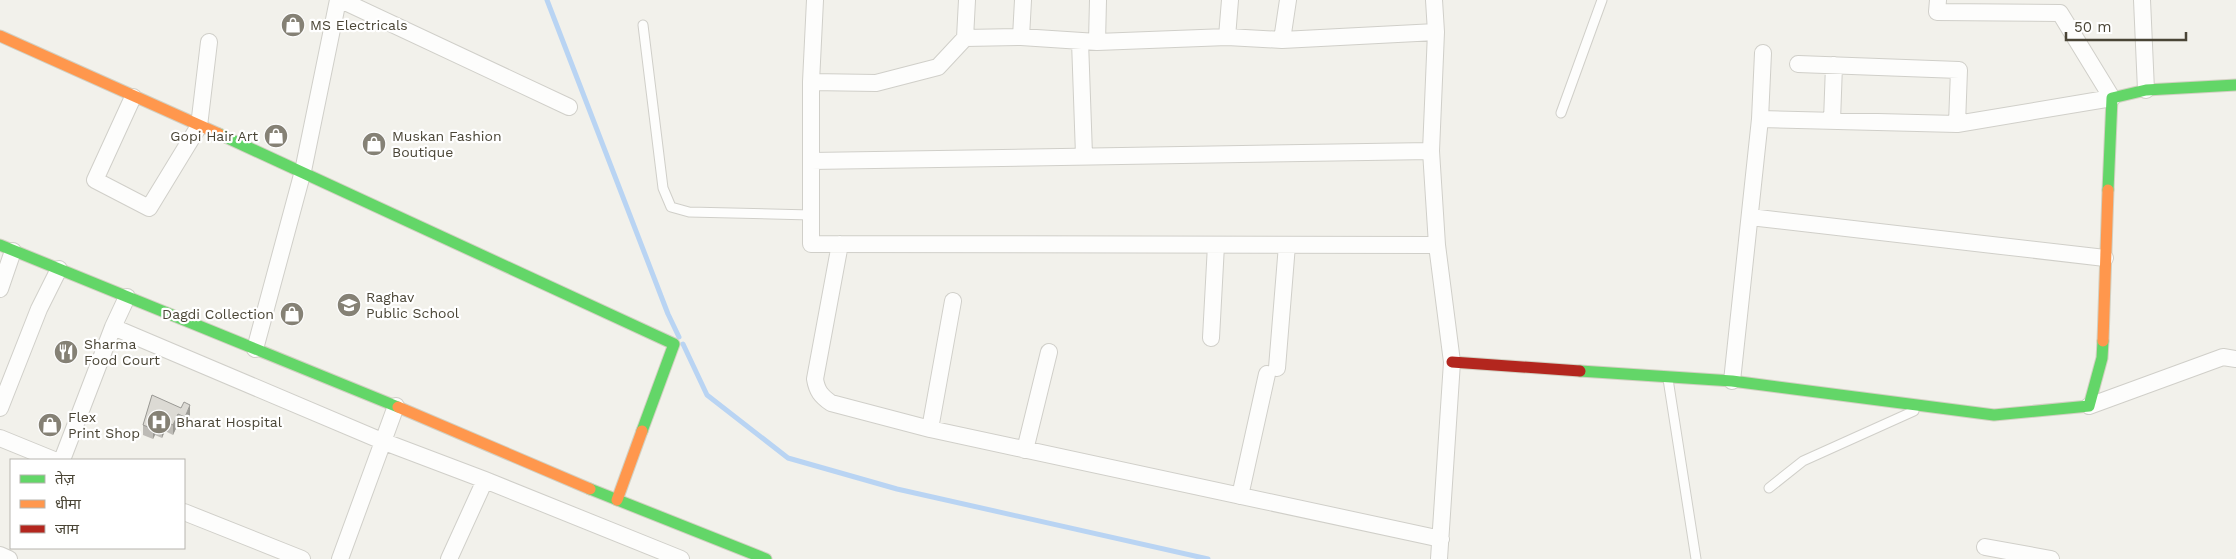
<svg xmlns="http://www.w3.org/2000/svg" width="2236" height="559" font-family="'Work Sans','Noto Sans Devanagari',sans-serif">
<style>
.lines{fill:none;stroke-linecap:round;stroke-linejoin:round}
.stream{stroke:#b9d4f3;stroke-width:5}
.lane-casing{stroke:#d0cfc9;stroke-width:11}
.street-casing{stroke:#d0cfc9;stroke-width:18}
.fast-casing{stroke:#d2d0c2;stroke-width:13}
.slow-casing{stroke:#d2d0c2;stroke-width:13}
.jam-casing{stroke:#d2d0c2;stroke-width:13}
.lane{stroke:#fdfdfc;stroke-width:9}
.street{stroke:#fdfdfc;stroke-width:16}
.fast{stroke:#63d668;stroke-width:11}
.slow{stroke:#ff974d;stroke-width:11}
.jam{stroke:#b3261e;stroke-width:11}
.wall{fill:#bdbbb6}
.shaded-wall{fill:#9a9994}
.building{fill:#dcdad4;stroke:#9a9994}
.labels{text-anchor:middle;stroke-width:4.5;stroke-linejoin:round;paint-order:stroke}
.poi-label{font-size:14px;fill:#4a4536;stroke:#fff;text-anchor:start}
</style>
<rect width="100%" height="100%" fill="#f2f1eb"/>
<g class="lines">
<path class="stream" d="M547,0L668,314L679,337
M683,344L707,395L788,458L897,489L1208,559"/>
<g class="lane-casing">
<path id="lane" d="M643,25L663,188L671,207L689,212L811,215
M1561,113L1602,0
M1668,379L1696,559
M1769,488L1803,461L1914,411"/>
</g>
<g class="street-casing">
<path id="street" d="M341,0L569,107
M815,0L811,82V244L1437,245
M1434,0L1436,32L1431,151L1437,245L1452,362L1439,559
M2142,0L2146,90
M1021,37L1097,42L1098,0
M1227,37L1282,40L1288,0
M965,38L1021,37L1023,0
M1282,40L1436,32
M1080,41L1084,155
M1097,42L1227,37L1230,0
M1798,64L1959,70L1957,124
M811,82L876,83L938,67L965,38L967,0
M133,97L95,180L149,208L199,126L209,42
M1760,119L1957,124L2112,98L2060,13L1937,12L1938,0
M1832,121L1834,65
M811,161L1431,151
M1750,217L2105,258
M840,244L815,379C817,391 821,396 831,403L930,429
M0,289L13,251
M953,301L930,429L1441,539
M113,327L382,441L485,480L681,559
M1211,338L1216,245
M255,349L303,171L338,0
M1277,368L1287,245
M1732,381L1760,119L1763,53
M2089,406L2223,357L2236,359
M0,408L39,309L59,269
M0,438L54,460
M1025,450L1049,352
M62,460L113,327L127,297
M1240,496L1267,374
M184,512L302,559
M1985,547L2051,559
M0,555L9,559
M340,559L396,406
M449,559L485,480"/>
</g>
<g class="fast-casing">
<path id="fast" d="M219,134L674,344L642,431
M2108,190L2112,98L2146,90L2236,85
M0,245L398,407
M1580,371L1732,381L1994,415L2089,406L2102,358L2103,341
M590,489L766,559"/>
</g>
<g class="slow-casing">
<path id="slow" d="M0,36L219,134
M2103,341L2108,190
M398,407L590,489
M617,500L642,431"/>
</g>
<g class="jam-casing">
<path id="jam" d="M1452,362L1580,371"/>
</g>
<use href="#lane" class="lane"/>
<use href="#street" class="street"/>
<use href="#fast" class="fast"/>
<use href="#slow" class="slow"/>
<use href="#jam" class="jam"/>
</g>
<path class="wall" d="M152,395L190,415L185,427L178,424L173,435L165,431L162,438L155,435L153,439L143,435V425Z"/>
<path class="shaded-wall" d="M190,405V415L185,427V417Z
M178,414V424L173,435V425Z
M165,421V431L162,438V428Z
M155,425V435L153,439V429Z"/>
<path class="building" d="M152,395L181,408L184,402L190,405L185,417L178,414L173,425L165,421L162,428L155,425L153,429L143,425Z"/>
<defs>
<g id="shop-disc" transform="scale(1.25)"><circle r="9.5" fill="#858175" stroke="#fff"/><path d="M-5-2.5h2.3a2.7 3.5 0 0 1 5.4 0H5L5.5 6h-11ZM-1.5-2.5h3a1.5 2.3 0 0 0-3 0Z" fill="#fff"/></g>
<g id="school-disc" transform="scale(1.25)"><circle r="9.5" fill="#858175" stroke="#fff"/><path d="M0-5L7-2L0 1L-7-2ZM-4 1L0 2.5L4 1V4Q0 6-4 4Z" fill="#fff"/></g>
<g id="restaurant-disc" transform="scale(1.25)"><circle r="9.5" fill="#858175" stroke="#fff"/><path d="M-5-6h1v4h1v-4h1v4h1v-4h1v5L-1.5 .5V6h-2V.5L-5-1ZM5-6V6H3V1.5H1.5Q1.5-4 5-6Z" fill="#fff"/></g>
<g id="hospital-disc" transform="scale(1.25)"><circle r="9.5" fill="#858175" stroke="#fff"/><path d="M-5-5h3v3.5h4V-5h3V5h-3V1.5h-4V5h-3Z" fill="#fff"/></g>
</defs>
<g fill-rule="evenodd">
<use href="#shop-disc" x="293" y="25"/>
<use href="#shop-disc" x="276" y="136"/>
<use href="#shop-disc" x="374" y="144"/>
<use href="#school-disc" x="349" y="305"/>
<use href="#shop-disc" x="292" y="314"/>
<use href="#restaurant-disc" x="66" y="352"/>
<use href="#hospital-disc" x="159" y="422"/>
<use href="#shop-disc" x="50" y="425"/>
</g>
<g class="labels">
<g class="poi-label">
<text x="310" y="30">MS Electricals</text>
<text x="258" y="141" text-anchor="end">Gopi Hair Art</text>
<text x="392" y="141">Muskan Fashion<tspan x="392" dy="16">Boutique</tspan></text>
<text x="366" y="302">Raghav<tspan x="366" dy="16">Public School</tspan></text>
<text x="274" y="319" text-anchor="end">Dagdi Collection</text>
<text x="84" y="349">Sharma<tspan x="84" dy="16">Food Court</tspan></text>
<text x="68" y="422">Flex<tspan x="68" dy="16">Print Shop</tspan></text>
<text x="176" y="427">Bharat Hospital</text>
</g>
</g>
<rect x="10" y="459" width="175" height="90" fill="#ffffff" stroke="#b7b5af"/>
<rect x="20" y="475" width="25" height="8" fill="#63d668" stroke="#b7b5af"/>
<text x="55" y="484" font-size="15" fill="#4a4536">तेज़</text>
<rect x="20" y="500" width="25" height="8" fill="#ff974d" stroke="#b7b5af"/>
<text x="55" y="509" font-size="15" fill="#4a4536">धीमा</text>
<rect x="20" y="525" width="25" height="8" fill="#b3261e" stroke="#b7b5af"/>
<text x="55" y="534" font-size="15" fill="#4a4536">जाम</text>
<path d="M2066 32v8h120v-8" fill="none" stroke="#4a4536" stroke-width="2.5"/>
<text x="2074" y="32" font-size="15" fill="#4a4536" stroke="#ffffff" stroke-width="4" paint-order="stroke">50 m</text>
</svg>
